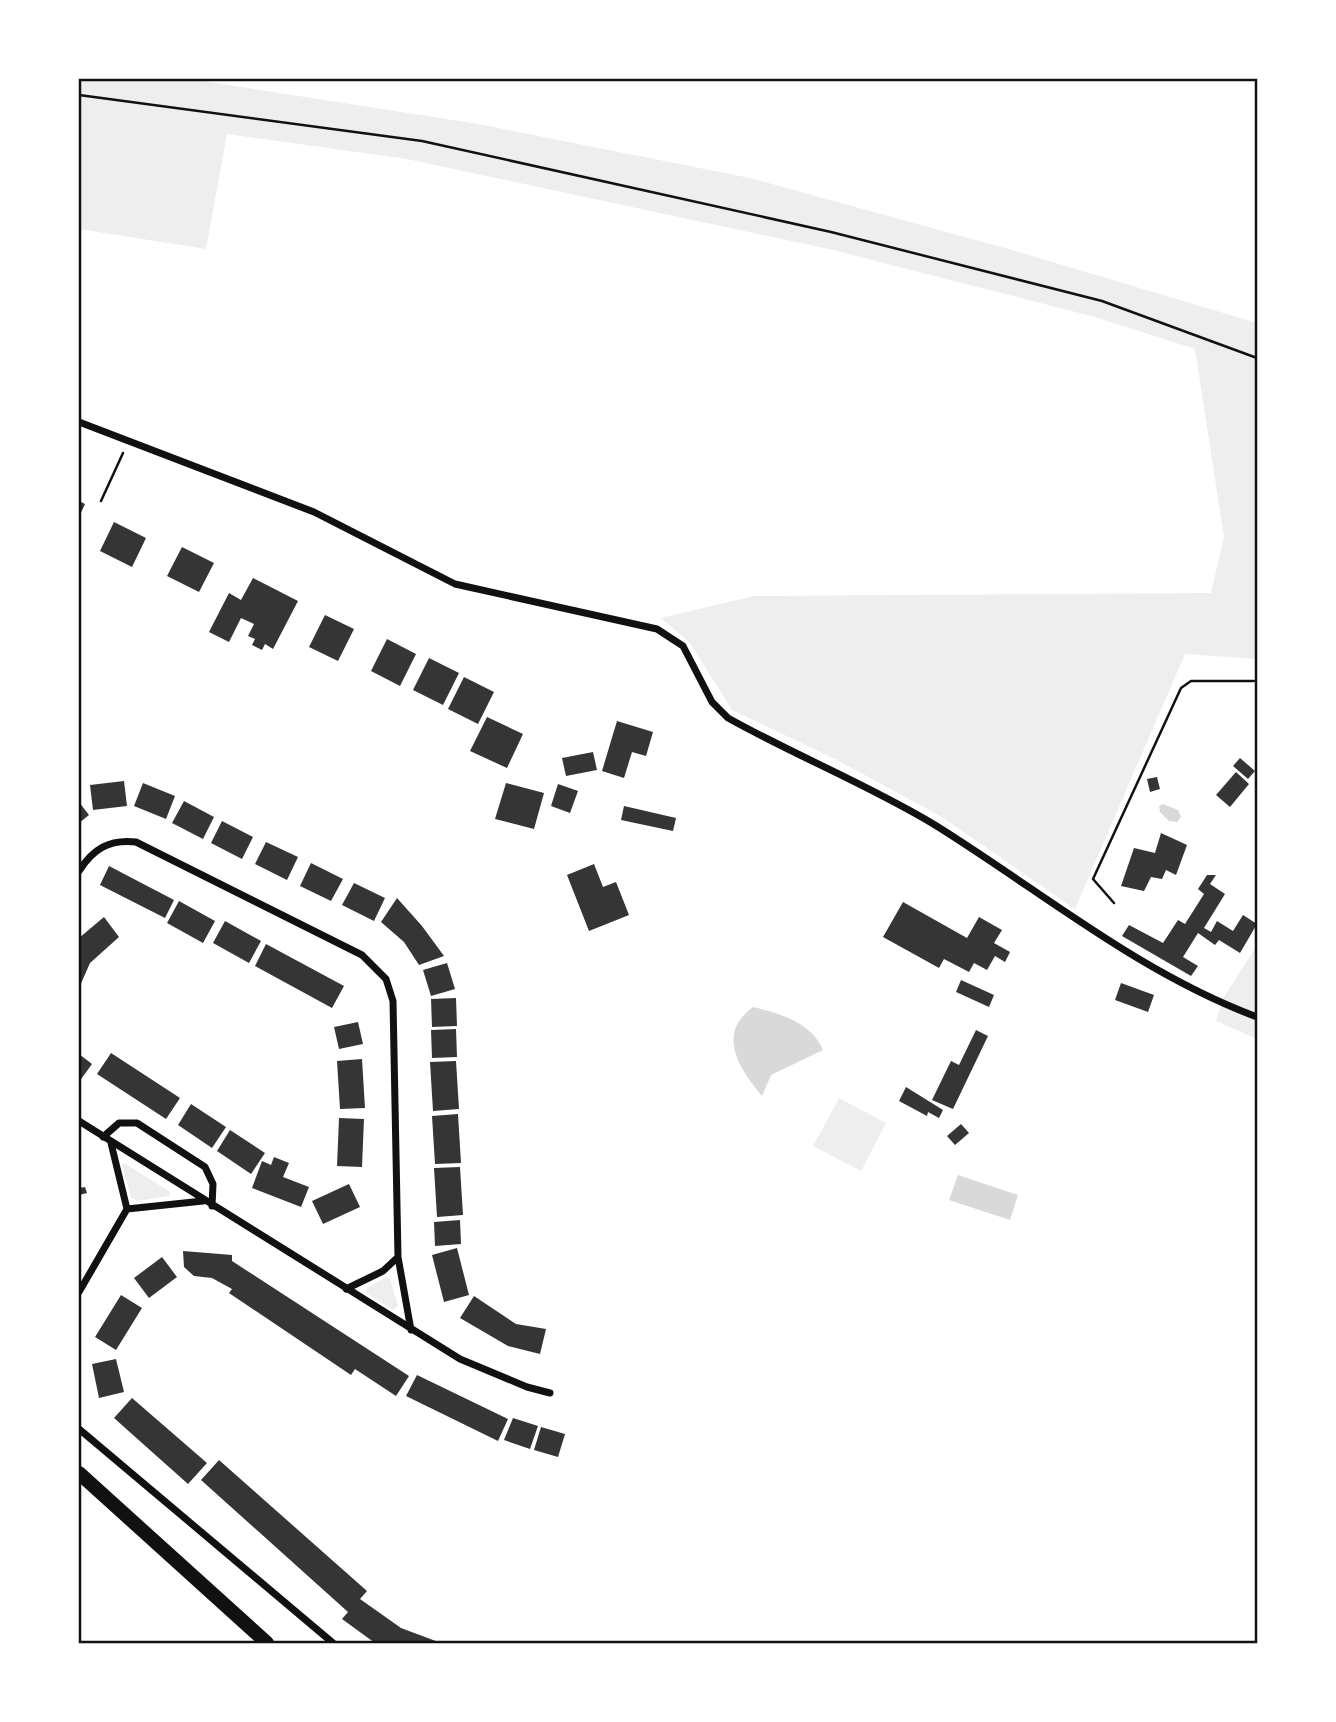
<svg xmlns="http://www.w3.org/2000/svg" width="1336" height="1722" font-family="'Varela Round',sans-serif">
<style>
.green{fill:#eee}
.water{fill:#d9d9d9}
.building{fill:#353535}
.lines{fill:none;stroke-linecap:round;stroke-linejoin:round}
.path{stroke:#111;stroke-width:2.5}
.minor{stroke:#111;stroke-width:7}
.primary{stroke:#111;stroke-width:14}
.neatline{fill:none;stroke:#111;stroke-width:2.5}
</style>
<rect width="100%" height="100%" fill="#fff"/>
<path class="green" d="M79,79H191L478,124L750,178L1012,250L1257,323V659L1185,654L1075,909L942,817L837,760L732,710L690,643L661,618L754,596L1211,593L1224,537L1195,349L1095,317L829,249L407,159L227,134L206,249L79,229Z
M1257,945V1039L1216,1021L1224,997Z
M839,1098L886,1123L861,1171L813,1146Z
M124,1163L170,1192V1196L137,1201L131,1197L122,1166Z
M386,1277L390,1279L398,1306L393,1310L366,1293L367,1288Z"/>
<path class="water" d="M1163,804L1178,810L1181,817L1177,822L1169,821L1160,812L1159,806Z
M753,1007C780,1013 812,1023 823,1050L771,1075L762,1096C739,1068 716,1034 753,1007Z
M958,1175L1018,1195L1010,1220L949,1200Z"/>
<path class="building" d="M79,501L85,504L79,517Z
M114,522L146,538L132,567L100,551Z
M182,547L214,563L199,592L167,576Z
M253,578L298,601L273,649L265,644L262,650L252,645L255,639L248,636L254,624L241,618L229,642L209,632L229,593L241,600Z
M325,615L354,629L338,661L309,647Z
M387,639L416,654L400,686L371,671Z
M429,658L459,673L443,705L413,690Z
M464,677L494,692L478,724L448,709Z
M487,717L523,734L507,768L470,751Z
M617,721L653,732L646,756L632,752L624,778L602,771Z
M593,752L597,770L566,776L562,758Z
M1240,758L1255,771L1248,779L1233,766Z
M1236,772L1249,784L1230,807L1216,795Z
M1157,777L1160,789L1150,792L1147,779Z
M124,781L127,806L93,810L90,785Z
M143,783L175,796L166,819L134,806Z
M506,783L544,793L534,829L495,819Z
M558,784L578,791L570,813L551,806Z
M184,801L214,817L203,839L172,823Z
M79,802L89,815L79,823Z
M624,806L676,818L673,831L621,820Z
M222,821L253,837L242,859L211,843Z
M1161,833L1187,845L1176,875L1166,870L1162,879L1151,877L1144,891L1121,886L1134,848L1155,853Z
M266,842L298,857L287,880L255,864Z
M311,863L343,879L331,901L300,886Z
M594,864L603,887L616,882L629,915L589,931L567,875Z
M109,866L174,900L165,918L100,885Z
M1207,875H1216L1210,884L1225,894L1204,928L1211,932L1217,921L1233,931L1243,915L1257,924L1240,953L1219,940L1215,945L1198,933L1183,957L1198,966L1191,976L1122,936L1129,925L1163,943L1178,920L1185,924L1204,894L1198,889Z
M354,883L385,898L374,921L342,905Z
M397,898L422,926L444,956L419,965L404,942L381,922Z
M179,901L215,921L203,943L167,923Z
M903,902L967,938L979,917L1002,930L994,943L1010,952L1005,962L995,956L987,970L974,963L969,972L944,959L939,968L883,937Z
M104,917L119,937L90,963L79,988V938Z
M225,921L261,941L249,963L213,943Z
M266,944L344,986L332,1008L255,966Z
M447,963L455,989L431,996L423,970Z
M961,980L994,995L989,1007L956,992Z
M1121,983L1154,995L1148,1012L1115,1000Z
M456,998L457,1026L432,1027L431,999Z
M358,1022L363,1044L339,1049L334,1027Z
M456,1029L457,1057L432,1058L431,1030Z
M976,1030L988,1036L953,1109L932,1100L951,1061L959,1065Z
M111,1053L180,1098L166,1119L97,1074Z
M79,1054L92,1064L79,1082Z
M362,1059L365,1108L340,1109L337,1061Z
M456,1061L459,1109L433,1111L430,1062Z
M906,1087L943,1110L939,1118L928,1112L927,1116L899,1101Z
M191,1104L226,1127L212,1148L178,1125Z
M458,1114L461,1163L435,1164L432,1116Z
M339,1118L364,1119L362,1167L337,1166Z
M961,1124L969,1133L955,1145L947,1136Z
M230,1130L265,1153L251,1174L217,1151Z
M274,1157L289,1163L283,1177L309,1187L301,1207L252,1188L262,1161L271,1165Z
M460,1167L463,1215L437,1217L434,1168Z
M349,1184L360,1207L323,1224L312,1201Z
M85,1187L87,1193L79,1195V1188Z
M460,1220L461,1244L435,1246L434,1222Z
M457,1248L469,1295L444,1302L432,1255Z
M183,1251L232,1255V1261L409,1376L396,1396L355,1369L351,1375L229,1293L232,1289L212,1278L194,1276L184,1267Z
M162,1257L177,1277L149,1298L134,1278Z
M121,1295L142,1308L116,1350L95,1337Z
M474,1296L516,1324L546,1329L540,1354L508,1346L460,1318Z
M116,1359L124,1392L99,1398L92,1364Z
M417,1375L508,1419L498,1441L406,1396Z
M132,1398L207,1463L188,1484L114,1418Z
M513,1418L538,1426L530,1449L504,1440Z
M541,1427L565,1434L558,1457L534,1450Z
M219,1460L367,1591L360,1599L401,1628L441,1643H375L342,1619L348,1612L201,1480Z"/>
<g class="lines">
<path class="path" d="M79,95L422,141L831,232L1102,301L1257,358
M101,501L123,453
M1114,903L1093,879L1181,688L1191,681H1254"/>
<path class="minor" d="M79,422L314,512L455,584L657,629L683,646L712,702L728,718C796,756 869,785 935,825C1041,891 1139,973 1257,1017
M79,871C93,849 109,839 136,842L362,955L386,979L393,1001L398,1257L383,1271L346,1289
M79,1121L460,1359L527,1387L550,1393
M103,1137L119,1123H137L205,1167L213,1184L212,1206
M127,1209L203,1201
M398,1257L411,1330
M79,1292L127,1209L111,1143
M79,1429L333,1643"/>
<path class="primary" d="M79,1473L267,1643"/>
</g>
<rect width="1336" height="1722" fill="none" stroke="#ffffff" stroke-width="161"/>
<rect x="80" y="80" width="1176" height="1562" class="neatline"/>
</svg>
